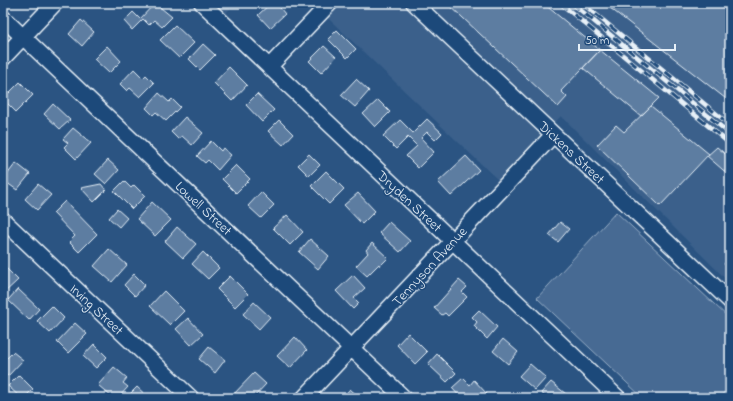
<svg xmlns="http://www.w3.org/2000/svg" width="733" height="401" font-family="'Indie Flower',sans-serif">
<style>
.built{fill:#3a608b}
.green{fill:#476b93;stroke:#98aec6}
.building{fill:#5d7da1;stroke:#e8f1f8}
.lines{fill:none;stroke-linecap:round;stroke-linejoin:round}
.street-casing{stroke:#e8f1f8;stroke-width:18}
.street{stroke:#1f4a7a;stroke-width:15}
.rail-casing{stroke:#e8f1f8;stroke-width:4.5}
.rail{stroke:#1f4a7a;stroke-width:3;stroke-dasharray:9;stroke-linecap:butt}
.labels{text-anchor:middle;stroke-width:3;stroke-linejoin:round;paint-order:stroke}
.street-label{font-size:14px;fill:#e8f1f8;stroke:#1f4a7a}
</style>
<rect width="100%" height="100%" fill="#2b5482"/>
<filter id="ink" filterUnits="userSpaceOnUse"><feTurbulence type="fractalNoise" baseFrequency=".025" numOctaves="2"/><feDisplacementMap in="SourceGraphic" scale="8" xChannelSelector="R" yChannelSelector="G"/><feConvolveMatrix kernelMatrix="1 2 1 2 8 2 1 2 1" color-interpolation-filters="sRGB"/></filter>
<g filter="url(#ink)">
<path class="built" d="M216,3H235L226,13Z
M312,3H730V283L561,116L499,181Z"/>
<path class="green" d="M616,212L730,319V387L718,398H643L537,298Z"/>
<path class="building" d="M155,3L172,17L162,27L154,20L149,25L143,19L132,30L124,21L133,12L140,19Z
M271,3H276L285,14L270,28L258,15Z
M447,3H543L600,50L561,91L567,97L558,107Z
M607,3H730V102L605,4Z
M81,20L94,32L82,46L69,34Z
M175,25L194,43L179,58L160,40Z
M337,30L356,49L347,58L328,39Z
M203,44L215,55L200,70L189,59Z
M107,46L121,61L109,73L94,59Z
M324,46L336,57L321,73L309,61Z
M600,50L659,98L641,116L583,68Z
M229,67L247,85L232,101L214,83Z
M134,69L143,78L146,75L154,83L140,97L130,88L127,91L120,84Z
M356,79L369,91L355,107L341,95Z
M20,82L33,95L16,112L3,99Z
M159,93L169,102L172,99L180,107L166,121L156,112L153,115L146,108Z
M257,94L274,110L262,122L246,105Z
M378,100L390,112L375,127L363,114Z
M53,104L70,120L60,129L44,114Z
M651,106L709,154L660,206L597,145L616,125L624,132Z
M185,117L203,133L192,145L182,136L178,139L171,132Z
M427,119L442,133L435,140L427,132L421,138L434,152L418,168L406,156L417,146L408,137L396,149L383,136L400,120L413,133Z
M279,120L293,134L283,145L268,131Z
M73,128L91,143L76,159L64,147L68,143L63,139Z
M211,141L221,151L223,148L231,155L218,170L208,160L205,163L197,156Z
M717,147L730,158V176L707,156Z
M309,154L320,165L309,176L298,165Z
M466,156L479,170L451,196L438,182Z
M108,160L119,170L106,184L95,174Z
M16,163L30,174L17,190L3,180Z
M236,165L250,179L236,193L222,179Z
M326,171L344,189L329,204L311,186Z
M124,181L131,188L134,185L145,196L132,209L114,191Z
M38,184L51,195L37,210L25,199Z
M101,184L106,190L94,202L81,188Z
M261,192L274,205L261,218L248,206Z
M358,193L375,211L362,224L344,205Z
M65,201L97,234L79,252L69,242L75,236L53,213Z
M152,202L171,220L155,236L137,219Z
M117,209L127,218L119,227L109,218Z
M287,215L303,232L290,245L273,228Z
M389,222L410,241L400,252L379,233Z
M560,222L569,229L558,242L549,235Z
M177,227L196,244L183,258L165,241Z
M310,239L329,256L318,269L299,252Z
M372,243L388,258L380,266L379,264L367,276L356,266L368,253L366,250Z
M109,249L127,265L112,282L94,266Z
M203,252L219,268L208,279L192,264Z
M730,257V270L724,264Z
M3,265L18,280L3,294Z
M134,274L145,285L135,296L124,285Z
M353,275L365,288L354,298L359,303L353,309L336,291Z
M230,276L248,294L235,307L217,289Z
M459,280L467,287L462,292L467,297L448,316L445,313L442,315L434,308Z
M18,289L39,309L29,320L8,300Z
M164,291L184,311L170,325L150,306Z
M254,302L270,317L259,329L243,314Z
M52,306L64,318L50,333L37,321Z
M479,310L497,327L487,339L474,326L477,322L472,317Z
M188,318L203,334L191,345L176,329Z
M75,323L87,334L68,353L57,342Z
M408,333L427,352L415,364L397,345Z
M295,337L307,350L290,368L277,356Z
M503,339L518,352L508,364L493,351Z
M94,344L107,357L96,368L83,356Z
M209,347L225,360L215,373L199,359Z
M13,352L23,360L8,376L3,372V355L7,358Z
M437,354L456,373L447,382L428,364Z
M530,364L546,378L535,390L519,376Z
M114,367L127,378L123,383L128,387L118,398H113L98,385Z
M254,373L266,384L253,398H233L231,397Z
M19,375L33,389L24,398H21L8,386Z
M463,378L470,385L474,380L487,394L483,398H461L452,388Z
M551,382L571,398H548L541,393Z
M137,387L149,398H126Z
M350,389L360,398H342Z"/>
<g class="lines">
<g class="street-casing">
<path id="street" d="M202,3L618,398
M414,3L730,301
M3,18L404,398
M3,58L55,3
M269,67L330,3
M3,220L191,398
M304,398L553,135"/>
</g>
<use href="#street" class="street"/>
<g class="rail-casing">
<path id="rail" d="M560,3L730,144
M572,3L730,134
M582,3L730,125"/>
</g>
<use href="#rail" class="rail"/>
</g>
</g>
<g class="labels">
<g class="street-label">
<text transform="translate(572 152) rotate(43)" y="5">Dickens Street</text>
<text transform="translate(410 201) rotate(43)" y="5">Dryden Street</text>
<text transform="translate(204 208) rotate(43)" y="5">Lowell Street</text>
<text transform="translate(429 266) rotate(-47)" y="5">Tennyson Avenue</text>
<text transform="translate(97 309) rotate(43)" y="5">Irving Street</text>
</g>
</g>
<rect width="733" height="401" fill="none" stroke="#1f4a7a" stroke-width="16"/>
<rect x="8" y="8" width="717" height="385" fill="none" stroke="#e8f1f8" stroke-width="1.5" filter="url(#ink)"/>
<path d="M579 44v6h96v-6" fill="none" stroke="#e8f1f8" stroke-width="2"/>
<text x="585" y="44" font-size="12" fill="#e8f1f8" stroke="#1f4a7a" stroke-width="3" paint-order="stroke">50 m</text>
</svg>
